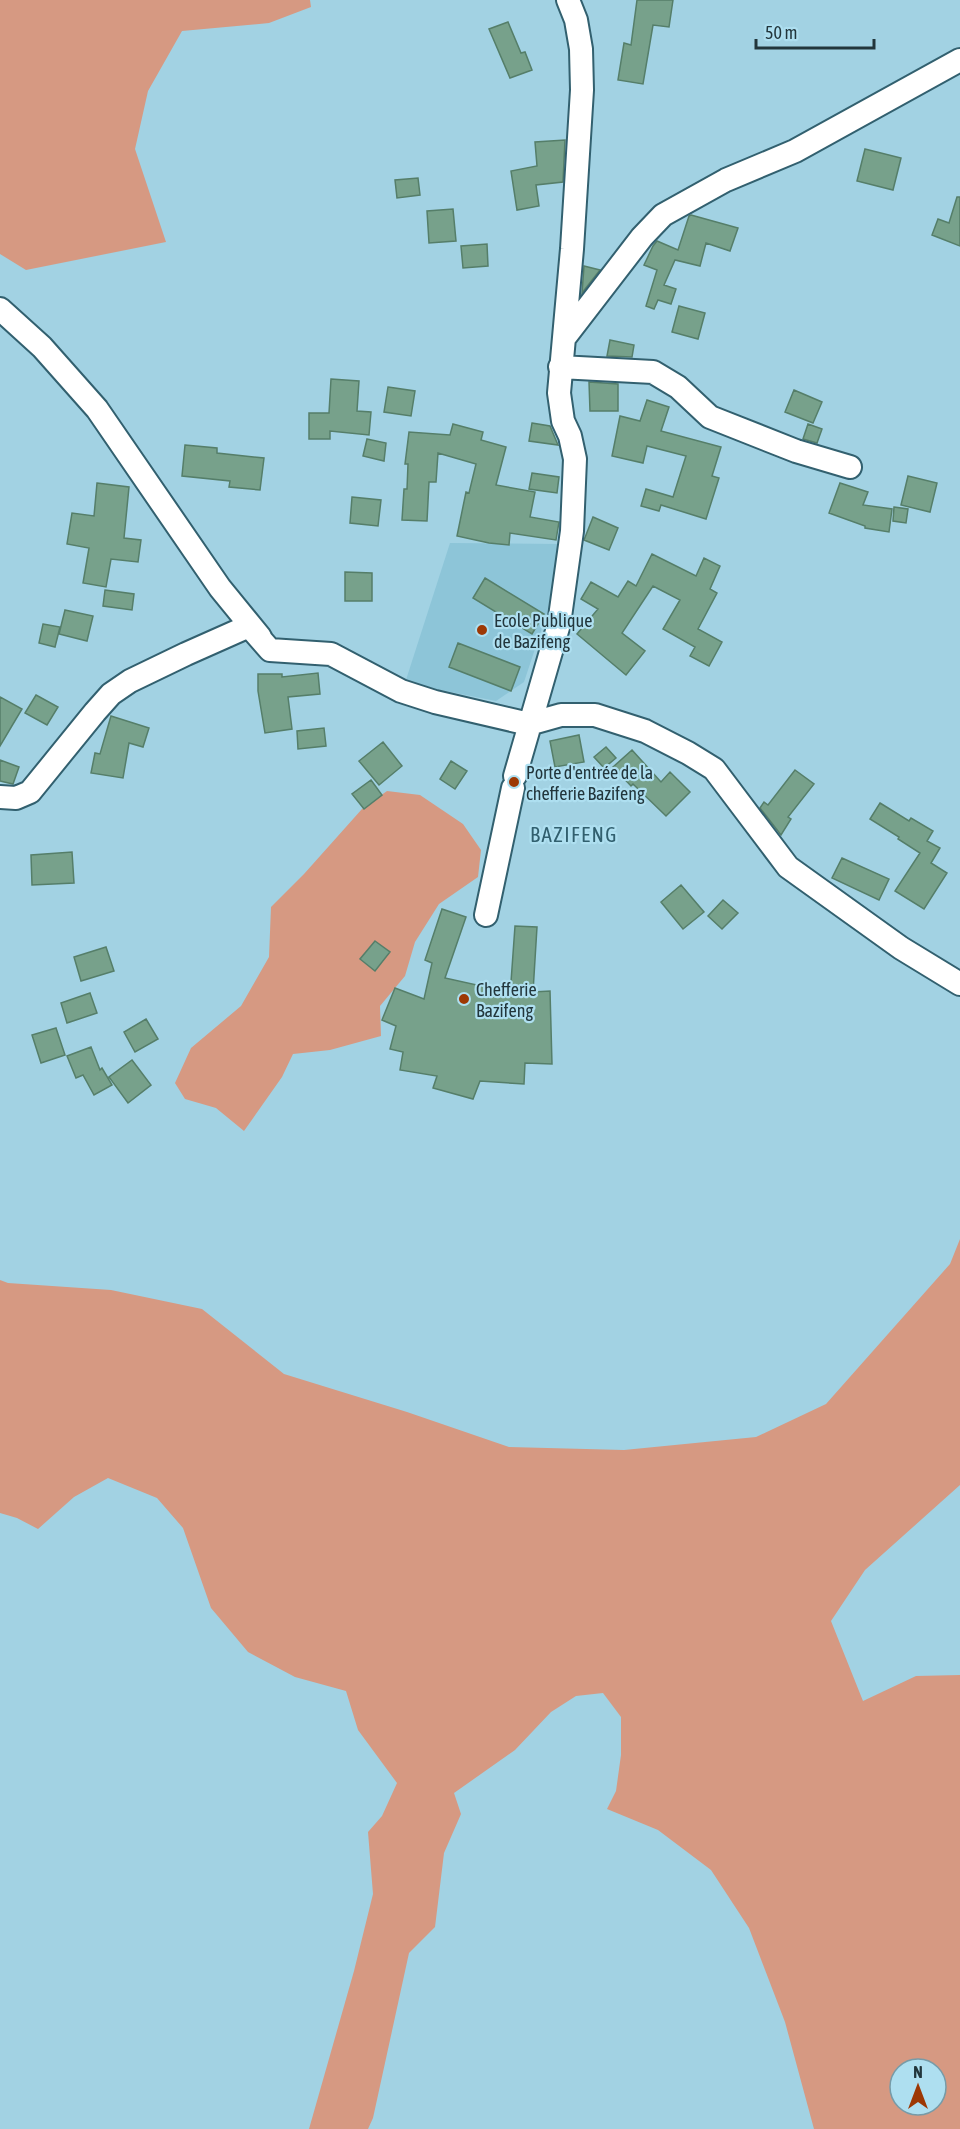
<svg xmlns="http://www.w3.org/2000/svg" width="960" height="2129" viewBox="0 0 960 2129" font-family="'Asap Condensed',sans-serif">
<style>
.built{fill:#8dc5d8}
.green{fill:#d69982;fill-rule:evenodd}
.building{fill:#77a18b;stroke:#557e69;stroke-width:1.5}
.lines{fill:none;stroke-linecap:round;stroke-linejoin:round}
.minor-casing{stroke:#32606f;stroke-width:26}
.minor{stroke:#fff;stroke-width:22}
.poi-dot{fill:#9d3804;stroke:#aedff0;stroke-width:2}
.labels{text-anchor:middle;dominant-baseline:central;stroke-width:4.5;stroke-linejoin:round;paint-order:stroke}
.poi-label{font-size:18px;fill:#22363c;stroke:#aedff0;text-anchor:start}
.quarter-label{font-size:21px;letter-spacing:1.5px;fill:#315f6e;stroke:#aedff0}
</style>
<rect width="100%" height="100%" fill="#a2d2e3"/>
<!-- built -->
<path class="built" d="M450,543L560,544L547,613L524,682L496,701L405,683Z"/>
<!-- green -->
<path class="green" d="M0,0H310L311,7L269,23L182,31L148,91L135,149L166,242L26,270L0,254Z
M387,791L420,795L463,824L481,850L478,877L439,904L415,942L405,976L380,1006L381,1036L330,1050L293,1054L282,1077L244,1131L216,1108L185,1099L175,1083L191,1048L241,1006L269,957L271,907L304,874L362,809Z
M960,1239V1485L865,1570L831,1621L863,1701L916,1676L960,1675V2129H814L785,2022L749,1928L711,1870L658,1830L607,1809L616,1791L621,1755V1717L603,1693L576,1696L551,1712L515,1750L454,1793L461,1814L444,1853L435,1927L409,1953L373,2118L368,2129H309L354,1971L373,1894L368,1832L382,1816L397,1783L358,1730L346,1691L295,1677L248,1652L211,1608L183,1528L157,1498L108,1478L74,1497L38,1529L17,1518L0,1513V1280L8,1283L111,1290L202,1309L284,1374L407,1412L509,1447L624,1450L756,1437L826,1404L950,1264ZM900,2069H936V2105H900Z"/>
<!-- building -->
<path class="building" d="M637,0H673L669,27L653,25L643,84L618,80L624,43L631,45Z
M508,22L521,53L525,52L532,70L510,78L489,29Z
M565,140L563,182L536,185L539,206L517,210L511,171L537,166L535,142Z
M865,149L901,158L893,190L857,181Z
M418,178L420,195L397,198L395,180Z
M957,197H960V246L932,235L938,219L949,223Z
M453,209L456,241L429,243L427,211Z
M691,215L738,228L730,251L706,243L700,266L675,260L664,285L676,289L671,304L658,300L654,309L646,306L657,270L644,265L653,246L657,241L678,250L689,216Z
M487,244L488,266L463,268L461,246Z
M584,266L600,270L582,293Z
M679,306L705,313L698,339L672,332Z
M610,340L634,345L632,357L607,356Z
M331,379L359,381L357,411L371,412L369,435L330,431V439H309V413H329Z
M589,382L618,384V411H590Z
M388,387L415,391L411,416L384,412Z
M794,390L822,402L813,423L785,412Z
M647,400L669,407L661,431L721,447L712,476L719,478L706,519L661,505L659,511L641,506L646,489L673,497L686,456L647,446L643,463L612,456L620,416L640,421Z
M532,423L550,426L558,445L529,441Z
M453,424L483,432L481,440L506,447L496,485L535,492L530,517L559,522L556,540L510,533L509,545L489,543L457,536L466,492L469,493L476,464L438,453L436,482H429L427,521L402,520L404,489H407L408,464H405L409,432L450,435Z
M808,424L822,429L817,443L803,439Z
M367,439L386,443L384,461L363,456Z
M185,445L217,448V453L264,458L260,490L229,487L230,481L182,476Z
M532,473L559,477L557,493L529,489Z
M908,476L937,483L930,512L901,505Z
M97,483L129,487L124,538L141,540L138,562L111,559L106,587L83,583L89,548L67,544L72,513L94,516Z
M840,483L868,492L863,505L892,509L889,532L865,528V526L829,513Z
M352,497L381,500L378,526L350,523Z
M894,507L908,509L906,523L893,521Z
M593,517L618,528L609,550L584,540Z
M652,554L696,576L704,558L720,566L710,589L717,593L698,629L722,642L709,666L690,656L695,647L663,629L680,600L653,586L622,633L645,651L626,675L577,634L598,609L581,599L591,582L618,597L628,581L636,586Z
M345,572L372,573V601H345Z
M485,578L544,614L532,634L473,598Z
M105,590L134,594L132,610L103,606Z
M65,610L93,616L87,641L59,634Z
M43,624L60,627L55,647L39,643Z
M458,643L520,667L511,691L449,667Z
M318,673L320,694L288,697L292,729L265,733L258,691V674H282V677Z
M36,695L58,707L47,725L25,713Z
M0,697L22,709L0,746Z
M111,716L149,728L143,747L129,743L123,778L91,773L95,753L100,754Z
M324,728L326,746L298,749L297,731Z
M579,735L584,762L555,767L550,741Z
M383,742L402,766L379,785L359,761Z
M606,747L616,758L604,768L594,757Z
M632,750L661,782L670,772L690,792L666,816L633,784L631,786L613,767Z
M0,760L19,767L13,784L0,781Z
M451,761L467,771L455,789L440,779Z
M795,770L814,784L788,817L791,819L781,835L760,808L764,802L768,805Z
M371,780L382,795L364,809L352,794Z
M880,803L909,821L911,818L933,831L927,841L940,848L931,863L947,873L924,909L895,891L920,853L898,839L899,837L870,819Z
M72,852L74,883L32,885L31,855Z
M842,858L889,879L879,900L832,878Z
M681,885L704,912L683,929L661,902Z
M723,900L738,913L722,929L708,916Z
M442,909L466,917L445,978L486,987L485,993L510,996L515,926L537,927L533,992L550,991L552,1064L525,1063L524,1084L480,1081L473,1099L433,1088L437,1076L400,1070L403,1052L390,1049L396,1026L382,1020L395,988L424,999L432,963L425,960Z
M375,941L390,952L375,971L360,959Z
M106,947L114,971L81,981L74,957Z
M90,993L97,1013L67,1023L61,1003Z
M146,1019L158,1039L135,1052L124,1032Z
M56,1028L65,1055L41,1063L32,1035Z
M91,1047L100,1070L102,1068L112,1085L94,1095L83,1075L76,1078L67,1056Z
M132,1060L151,1085L128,1103L109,1077Z"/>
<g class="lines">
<!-- minor casing -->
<g class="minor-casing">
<path id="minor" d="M0,309L42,347L97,409L220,588L260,637
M565,337L642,237L663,215L726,180L795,151L960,60
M560,367L653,372L678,387L710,417L796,451L850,467
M515,776L559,624L572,531L575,459L570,436L563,421L559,393L572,249L582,90L581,49L576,20L568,0
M0,797L16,798L30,792L95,712L111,694L130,681L186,654L249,626L270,650L331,654L401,691L435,702L529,724L561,715H595L645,731L688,753L714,769L788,867L901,948L960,984
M486,915L513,788"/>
</g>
<!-- minor -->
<use href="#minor" class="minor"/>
</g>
<!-- markers -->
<g class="poi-dot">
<circle cx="482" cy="630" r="6"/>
<circle cx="514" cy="782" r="6"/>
<circle cx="464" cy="999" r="6"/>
</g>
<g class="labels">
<!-- poi labels -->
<g class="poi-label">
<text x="494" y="620">Ecole Publique<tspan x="494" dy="21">de Bazifeng</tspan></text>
<text x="526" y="772">Porte d'entrée de la<tspan x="526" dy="21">chefferie Bazifeng</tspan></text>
<text x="476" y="989">Chefferie<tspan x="476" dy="21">Bazifeng</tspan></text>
</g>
<!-- quarter labels -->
<g class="quarter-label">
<text x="574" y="834">BAZIFENG</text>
</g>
</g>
<!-- north arrow -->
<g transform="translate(918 2087)"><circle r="28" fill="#aedff0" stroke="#769ba8" stroke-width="1.5"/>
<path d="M0-4.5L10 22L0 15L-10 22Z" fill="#9d3804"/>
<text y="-9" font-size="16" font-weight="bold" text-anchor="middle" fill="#22363c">N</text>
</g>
<!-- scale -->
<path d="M756 39v9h118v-9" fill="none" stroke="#22363c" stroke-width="3"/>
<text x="765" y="39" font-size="18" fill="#22363c" stroke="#aedff0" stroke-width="4.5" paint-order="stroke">50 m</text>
</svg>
